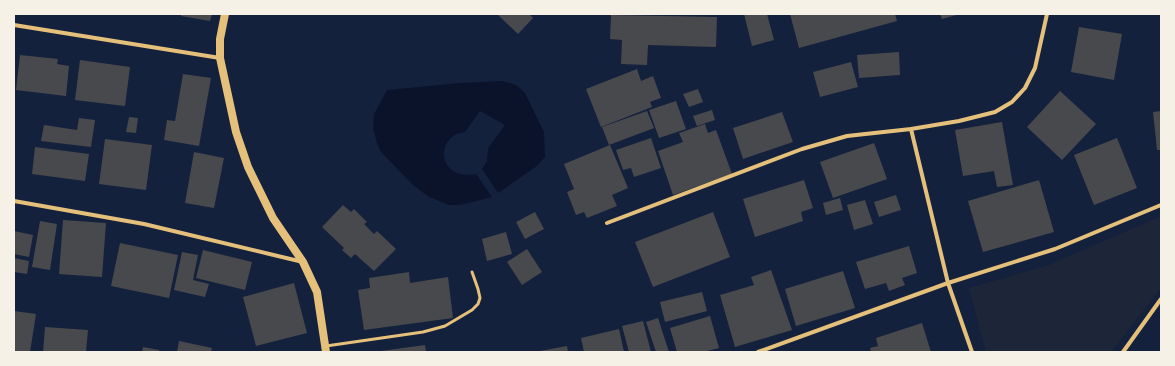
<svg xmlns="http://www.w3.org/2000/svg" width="1175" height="366" viewBox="0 0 1175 366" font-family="Karla,sans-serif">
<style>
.green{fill:#1d2539}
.water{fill:#0b132b}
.building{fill:#48494c}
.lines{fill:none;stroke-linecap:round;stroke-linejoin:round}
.service{stroke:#e5c07b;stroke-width:3}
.minor{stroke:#e5c07b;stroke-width:4}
.secondary{stroke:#e5c07b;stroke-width:8}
</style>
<rect width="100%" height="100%" fill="#14213d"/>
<!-- green -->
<path class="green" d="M1161,216V288L1111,352H986L969,288L1049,265Z"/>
<!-- water -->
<path class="water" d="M503,81L516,85L525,93L544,132L545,157L537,166L498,193L482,169L487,161L488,148L505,125L480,111L465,132C435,135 436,181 476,174L492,197L460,205H449L429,197L413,185L381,152L377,143L373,128L374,114L387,90L459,83Z"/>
<!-- building -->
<path class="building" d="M181,14H212L210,21L181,16Z
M497,14H529L533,18L518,34Z
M744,14H767L774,40L752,46Z
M790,14H895L897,21L799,48Z
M940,14H960L942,19Z
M611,15L717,17L716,47L648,45L647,65L621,64L622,40L610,39Z
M1079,27L1122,34L1114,80L1071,72Z
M899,52L900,75L859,78L857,55Z
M20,55L58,59L57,64L69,66L66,96L16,90Z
M80,60L130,67L125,106L75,100Z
M851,62L858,87L820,97L813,72Z
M637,69L641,81L653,76L661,98L650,102L652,107L601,127L586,89Z
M183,74L211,78L199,146L164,140L167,120L175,121Z
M698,89L703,102L689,107L683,94Z
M1060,91L1096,124L1062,160L1027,127Z
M676,101L686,129L659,138L649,110Z
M712,110L715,120L697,126L693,116Z
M647,111L654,128L609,145L602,127Z
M1161,111V150H1157L1153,112Z
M782,112L793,142L743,159L733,128Z
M129,117L138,118L136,133L126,132Z
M79,118L95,120L91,147L41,141L44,125L77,130Z
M1002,122L1013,185L997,187L994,171L963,176L955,130Z
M705,124L708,133L716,130L732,174L673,195L658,151L683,142L679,133Z
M651,138L661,168L634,177L631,168L623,170L616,150Z
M1117,138L1137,188L1094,205L1074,155Z
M105,139L152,145L146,190L99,184Z
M874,143L887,179L833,198L820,162Z
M610,145L628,188L612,195L617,206L587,218L584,212L576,215L567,192L574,189L564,164Z
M35,147L89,154L85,181L32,174Z
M194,152L224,158L214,208L185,203Z
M804,180L813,208L801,212L803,221L755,237L743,199Z
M1039,180L1054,232L983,252L968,201Z
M896,195L901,210L879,217L874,202Z
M840,198L843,210L826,215L823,203Z
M865,200L873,224L854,230L847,205Z
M343,205L351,212L354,209L367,222L364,224L374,234L377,231L396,249L374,271L355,254L351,258L342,250L344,248L322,227Z
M535,212L544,229L525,239L516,222Z
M713,212L730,257L653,287L635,242Z
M63,220L106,223L102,277L59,274Z
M40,221L57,224L50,270L32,267Z
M14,231L33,235L29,257L14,254Z
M506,232L512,254L487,261L482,239Z
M120,243L178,255L169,298L111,286Z
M909,246L917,273L902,278L905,285L889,291L886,283L865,289L856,262Z
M527,249L542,272L522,285L507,262Z
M203,250L252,262L245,290L196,278Z
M182,252L198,255L193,280L209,284L205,297L174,290Z
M14,258L29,261L27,274L14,272Z
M771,270L792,330L735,347L720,295L754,285L751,277Z
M843,271L855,308L796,326L785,289Z
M409,272L410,283L448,277L453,318L364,330L358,290L370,288L369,278Z
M294,283L307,333L256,346L243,297Z
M702,292L707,311L665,322L660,302Z
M14,311L36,314L30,352H14Z
M710,316L719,348L703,352H677L670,328Z
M658,318L669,352H656L646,322Z
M643,321L651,352H629L622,326Z
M922,323L931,352H871L870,348L878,346L876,338Z
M45,327L88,330L86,352H43Z
M619,329L624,352H584L581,338Z
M179,341L212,348L211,352H177Z
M425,345L426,352H381V351Z
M567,346L568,352H540V351Z
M143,347L159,350V352H142Z"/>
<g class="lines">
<!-- service -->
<path class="service" d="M326,346L423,332L445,326L472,310L478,304L480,298L478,289L472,272"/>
<!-- minor -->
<path class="minor" d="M14,25L220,58
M911,129L948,283L972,352
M14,201L144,224L303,262
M607,223L802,149L847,136L911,129L959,121L995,112L1012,102L1025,88L1035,68L1047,14
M758,352L948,283L1055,249L1161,205
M1123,352L1161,299"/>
<!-- secondary -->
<path class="secondary" d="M225,14L220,39V58L236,132L248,167L273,218L303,262L317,292L326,352"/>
</g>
<!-- border -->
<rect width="1175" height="366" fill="none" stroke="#f6f1e7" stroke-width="30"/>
</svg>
